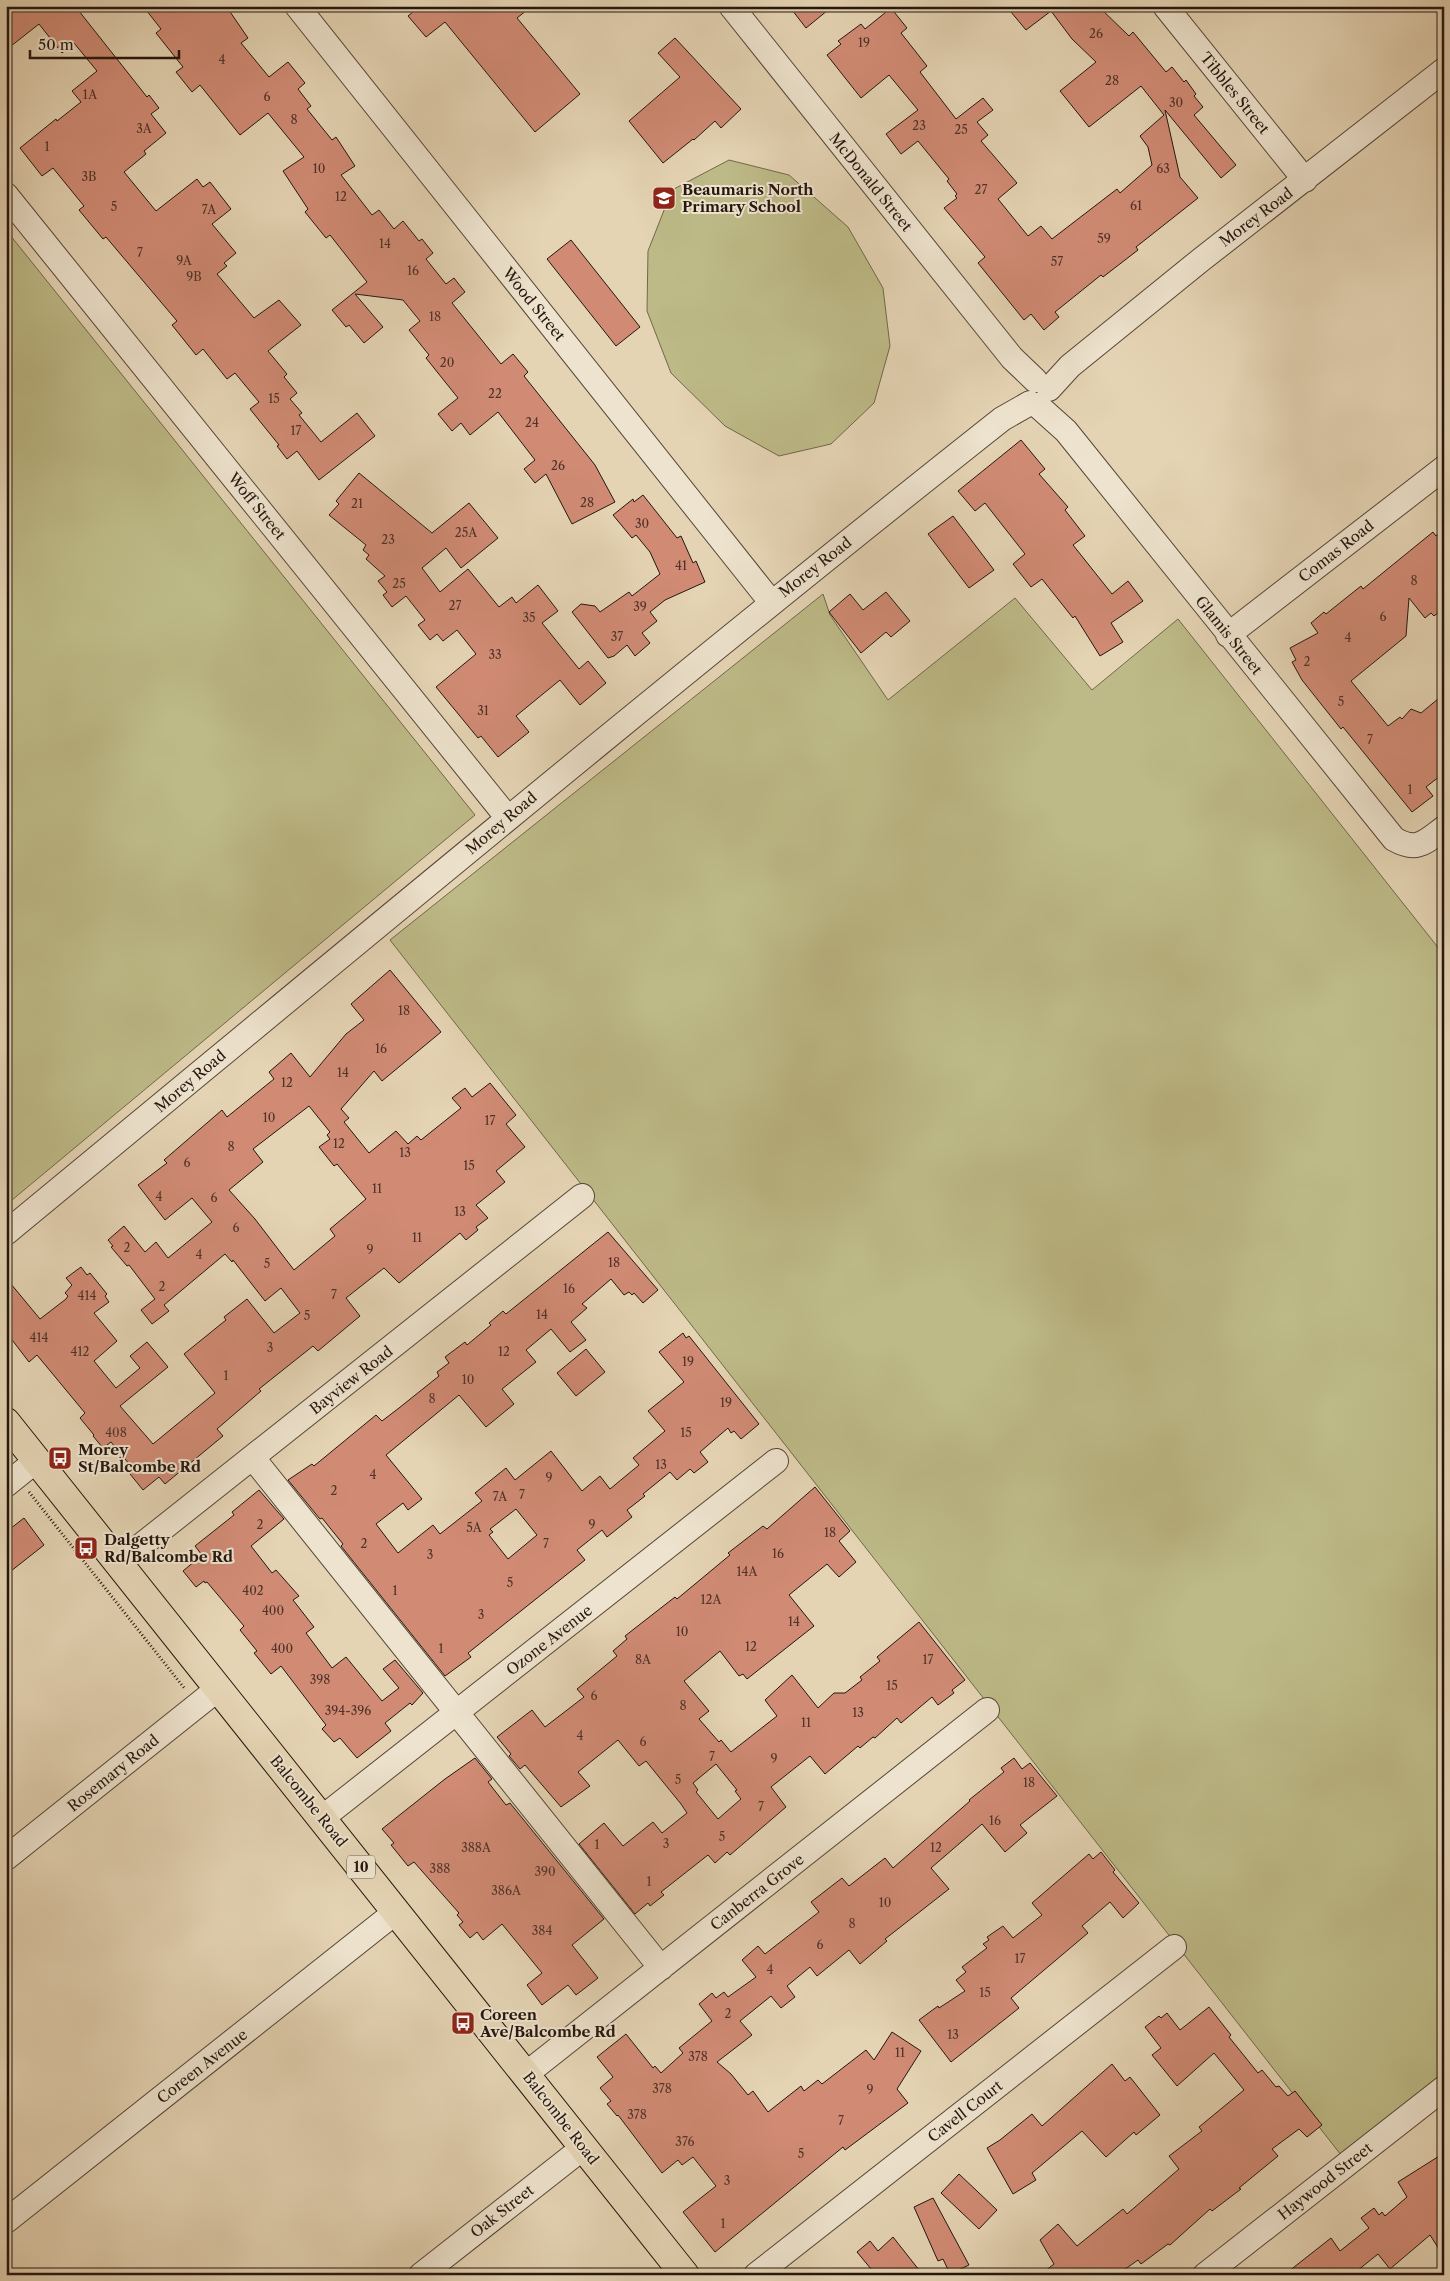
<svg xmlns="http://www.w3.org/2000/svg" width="1450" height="2281" viewBox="0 0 1450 2281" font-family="'Libre Caslon Text',serif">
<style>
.green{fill:#bdba87;stroke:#70684a}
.building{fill:#d18b75;stroke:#24160e;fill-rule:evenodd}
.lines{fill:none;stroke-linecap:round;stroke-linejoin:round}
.street-casing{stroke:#544638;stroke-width:26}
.primary-casing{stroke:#24160e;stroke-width:30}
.path{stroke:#24160e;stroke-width:3;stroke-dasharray:1 2.5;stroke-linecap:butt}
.street{stroke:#eee3ce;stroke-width:24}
.primary{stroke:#e5d4b4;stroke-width:28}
.labels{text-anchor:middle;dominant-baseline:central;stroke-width:4;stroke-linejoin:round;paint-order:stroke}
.number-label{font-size:12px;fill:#4f3328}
.shield{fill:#eee3ce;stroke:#615448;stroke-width:1}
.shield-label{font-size:14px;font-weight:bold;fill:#24160e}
.street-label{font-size:15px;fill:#24160e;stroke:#eee3ce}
.poi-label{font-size:15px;font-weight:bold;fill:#24160e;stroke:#eee3ce;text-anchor:start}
</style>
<rect width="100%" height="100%" fill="#e5d4b4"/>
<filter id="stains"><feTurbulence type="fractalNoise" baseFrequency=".004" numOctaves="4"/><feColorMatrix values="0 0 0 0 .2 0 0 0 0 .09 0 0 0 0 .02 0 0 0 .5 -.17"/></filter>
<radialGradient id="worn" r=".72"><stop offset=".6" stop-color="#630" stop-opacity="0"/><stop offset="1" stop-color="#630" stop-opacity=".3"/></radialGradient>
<!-- green -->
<path class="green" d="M729,160L789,175L848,227L883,288L890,346L874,403L831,444L779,456L725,426L671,373L647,311L648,251L672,190Z
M6,230L475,815L6,1205Z
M823,594L830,615L888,700L1015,598L1092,690L1178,619L1444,955V2073L1341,2155L390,940Z"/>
<!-- building -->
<path class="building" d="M6,6H75L147,97L149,95L159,108L151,114L166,133L144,151L146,154L124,172L156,211L197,179L203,187L210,182L231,209L212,224L236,253L224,263L227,266L217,274L254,318L279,300L301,325L268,351L287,374L284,377L297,393L290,399L302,413L299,415L321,442L357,413L375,436L319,480L297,451L287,459L277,446L279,445L250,409L259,402L235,373L227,379L203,349L196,355L172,325L177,321L106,237L103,239L79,210L84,206L53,168L42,176L20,148L56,119L57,121L81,102L72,91L97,71L74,43L62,53L39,24L6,50Z
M143,6H226L248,38L241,43L269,77L288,62L305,83L298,89L311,106L307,109L332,140L336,137L355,166L341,175L372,215L379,210L394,229L403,221L419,241L422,239L433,253L426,259L446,284L454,278L465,292L452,303L501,364L513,354L528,372L524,376L595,465L615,502L572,524L546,474L535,483L524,469L535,460L498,412L470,435L461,423L452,431L438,414L458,398L426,358L429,355L409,330L420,321L403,300L355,294L383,327L364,343L349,325L346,327L332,310L367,282L330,235L326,238L305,212L308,209L283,171L304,157L268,113L240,135L200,85L192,92L176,72L183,67L156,33L161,29Z
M420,6H532L517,18L580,94L535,132L445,22L426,37L408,16Z
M789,6H833L806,28Z
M1006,6H1098L1129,36L1133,32L1166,72L1172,67L1184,82L1186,80L1196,94L1194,96L1203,107L1194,115L1236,165L1221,178L1165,110L1180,177L1198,198L1136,247L1138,250L1103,277L1101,275L1055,312L1059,317L1044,330L1031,314L1024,320L978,263L985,257L944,208L957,198L955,196L957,194L947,181L949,179L918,141L901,154L886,134L918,110L889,75L861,98L827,55L841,44L838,41L861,24L865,29L891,8L907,28L901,33L927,66L920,72L956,119L983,98L993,110L977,122L988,135L981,141L1017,183L998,199L1028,236L1041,226L1052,239L1117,189L1120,193L1152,165L1148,147L1140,136L1164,115L1141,86L1089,127L1060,91L1096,62L1072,39L1051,11L1026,30Z
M675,38L741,109L721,128L715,121L694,140L693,139L663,163L629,121L680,77L658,53Z
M571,240L640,327L616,346L547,259Z
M1021,440L1045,469L1039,474L1068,507L1065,510L1085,536L1073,545L1112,594L1128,581L1143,601L1111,623L1123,642L1100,656L1075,616L1073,618L1042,579L1031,587L1013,564L1025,554L985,503L975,511L958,491Z
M359,473L432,533L469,503L498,538L461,568L446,548L422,568L440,592L468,569L499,607L512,597L516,603L538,585L558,611L542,623L579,669L588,661L606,683L580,705L560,680L516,716L529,732L498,757L481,736L478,738L436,687L476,654L457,630L443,641L437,634L430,640L418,625L425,620L406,596L392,607L383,595L387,592L378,581L385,576L366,559L369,555L363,550L366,545L329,515L339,504L336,501Z
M643,495L677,538L681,536L693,563L696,561L705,582L665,600L650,612L657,621L642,633L650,643L635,656L627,645L614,656L608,658L572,612L581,604L595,606L600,612L629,592L632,596L660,574L650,552L636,535L632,538L613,515L633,499L634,502Z
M953,516L994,570L969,588L928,534Z
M1444,531V608L1434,616L1431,613L1425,618L1409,598L1406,636L1351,681L1388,726L1400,717L1402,719L1411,709L1421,713L1444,694V773L1426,787L1433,796L1412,812L1343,727L1341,729L1302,680L1292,662L1296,660L1290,648L1318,633L1311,623L1324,612L1326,614L1361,586L1363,589L1433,532L1436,536Z
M886,592L910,621L891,637L886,632L861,653L829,612L850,594L863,610Z
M390,970L441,1032L382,1081L374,1071L341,1109L349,1118L344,1122L369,1153L396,1131L408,1144L417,1136L421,1140L461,1108L452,1098L465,1088L472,1097L490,1083L516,1115L506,1124L525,1147L496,1171L505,1182L476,1205L488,1218L476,1227L478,1230L466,1240L460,1233L399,1283L384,1268L346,1298L360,1316L318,1351L313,1346L259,1389L261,1391L217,1429L223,1436L165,1484L159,1477L143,1490L126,1469L130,1465L111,1442L103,1448L93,1436L94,1435L80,1418L85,1413L37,1355L29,1362L6,1332V1278L40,1319L66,1299L68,1296L65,1293L72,1285L66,1278L81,1267L87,1275L90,1273L107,1294L105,1296L109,1302L94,1313L117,1341L94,1361L116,1388L140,1368L130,1356L147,1342L168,1367L120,1406L153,1444L215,1393L184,1354L226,1320L224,1317L247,1299L274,1333L300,1313L281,1288L265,1301L233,1260L232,1262L225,1254L164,1305L169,1311L152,1324L141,1310L155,1299L129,1265L127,1266L111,1247L113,1246L108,1240L124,1226L145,1252L156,1242L168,1258L212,1222L192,1198L165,1220L138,1185L167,1163L164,1160L222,1110L227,1117L274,1079L269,1072L291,1053L310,1077L346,1034L364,1020L351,1004ZM309,1106L330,1132L327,1135L330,1139L319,1147L334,1166L337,1164L366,1199L330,1229L335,1236L294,1270L255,1219L229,1190L263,1162L253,1149Z
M608,1232L658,1290L643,1303L634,1293L632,1295L629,1292L624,1295L611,1279L582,1304L587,1308L571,1322L586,1340L570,1352L551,1329L526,1350L536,1362L502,1389L514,1404L486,1427L459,1395L386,1455L422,1499L408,1510L403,1503L376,1524L398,1553L433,1525L440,1534L482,1501L475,1493L506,1468L515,1480L551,1451L582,1491L600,1476L610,1489L639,1465L633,1458L665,1431L648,1411L684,1382L659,1352L683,1333L686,1338L689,1336L759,1424L741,1439L734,1431L731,1433L728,1428L700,1452L708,1462L694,1473L690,1469L677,1480L670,1472L643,1494L645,1496L627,1510L632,1517L607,1537L602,1530L577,1550L585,1560L468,1653L471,1657L445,1676L341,1546L343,1544L322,1518L320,1519L288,1480L312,1464L314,1466L376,1415L382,1421L399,1408L439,1376L437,1372L449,1363L445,1357L465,1342L467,1345L491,1325L489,1323L503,1311L506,1314ZM516,1509L537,1535L508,1559L489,1535L493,1532L490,1529Z
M586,1349L605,1372L576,1396L557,1373Z
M815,1487L850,1531L839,1541L856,1562L839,1577L827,1564L789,1595L814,1626L747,1679L743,1674L739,1676L720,1651L684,1681L709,1711L699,1719L719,1742L721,1740L731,1752L777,1716L765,1700L792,1675L818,1708L834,1693H845L862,1680L860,1677L880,1661L877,1657L919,1622L965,1680L952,1690L954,1693L938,1705L932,1697L901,1723L897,1718L875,1738L873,1737L860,1748L858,1746L825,1774L810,1756L771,1787L786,1807L730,1855L727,1852L715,1863L708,1855L661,1892L664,1895L650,1906L648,1903L635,1914L579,1844L604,1823L623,1846L653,1822L662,1833L687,1813L681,1804L646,1761L639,1766L618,1740L578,1772L590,1786L561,1807L525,1765L520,1769L509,1756L511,1754L497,1737L532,1710L545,1727L584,1697L577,1689L617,1656L613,1651L627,1639L625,1636L675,1597L677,1599L730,1555L728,1553L763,1526L767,1529ZM716,1764L737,1790L735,1791L741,1799L718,1819L696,1792L698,1790L693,1783Z
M259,1490L284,1519L251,1546L272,1573L276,1570L299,1596L293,1600L314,1627L306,1633L332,1668L346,1657L382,1701L399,1688L383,1669L395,1660L423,1693L412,1705L410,1703L385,1723L391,1731L357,1758L340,1738L334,1742L322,1729L326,1725L281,1666L271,1674L254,1653L257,1651L240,1630L244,1626L207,1582L205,1583L204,1581L196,1587L183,1571L202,1555L195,1546L234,1515L232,1512Z
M24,1518L44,1545L6,1575V1532Z
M475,1758L492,1779L488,1782L506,1805L510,1803L604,1919L572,1945L598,1978L576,1995L568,1985L542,2005L527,1985L542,1973L502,1924L483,1940L477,1932L470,1938L459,1925L463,1922L457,1915L459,1913L414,1862L408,1866L391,1845L394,1843L382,1829L445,1779Z
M1014,1758L1022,1769L1030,1763L1057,1796L1020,1825L1027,1833L1005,1852L982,1824L931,1868L949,1889L885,1939L887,1941L860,1964L849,1950L817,1976L810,1967L787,1986L795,1997L781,2008L771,1996L740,2021L752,2035L717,2062L731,2074L748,2095L753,2091L768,2112L801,2086L804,2091L818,2080L822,2084L866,2050L874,2060L892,2032L921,2051L897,2089L908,2103L845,2150L843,2147L715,2252L683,2212L716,2186L693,2157L682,2165L678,2160L662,2173L618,2115L617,2116L607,2104L611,2101L600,2088L613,2077L597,2057L626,2034L653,2068L655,2066L661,2073L683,2053L679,2048L712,2021L699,2004L712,1993L716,1998L724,1992L728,1997L756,1977L742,1960L758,1946L765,1954L819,1912L811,1902L842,1878L849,1886L885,1858L893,1868L970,1801L969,1800L1004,1772L1001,1768Z
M1101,1852L1115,1870L1113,1872L1139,1903L1123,1918L1110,1902L1082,1926L1088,1933L1011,1998L1019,2008L951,2062L919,2020L938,2006L939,2008L965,1991L956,1980L966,1972L962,1967L987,1948L983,1944L989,1940L987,1937L1003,1926L1013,1938L1042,1915L1032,1903L1089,1854L1093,1859Z
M1209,2007L1231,2035L1229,2037L1258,2073L1262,2070L1276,2087L1279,2086L1288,2096L1295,2091L1322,2125L1307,2137L1299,2129L1272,2149L1278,2156L1239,2188L1241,2189L1212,2211L1210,2209L1170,2245L1168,2244L1141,2264L1138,2260L1117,2275H1040L1054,2264L1040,2240L1058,2224L1077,2246L1123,2209L1127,2214L1179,2169L1169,2156L1202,2131L1199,2127L1244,2090L1214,2053L1177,2086L1152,2055L1161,2048L1145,2027L1159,2016L1161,2018L1167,2013L1180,2030Z
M1112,2064L1125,2081L1130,2077L1160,2115L1136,2135L1134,2132L1106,2157L1082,2131L1032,2173L1036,2180L1013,2194L987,2148L1000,2140L1032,2114L1042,2126Z
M1444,2153V2257L1430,2235L1390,2269L1378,2254L1352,2275H1284L1331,2238L1340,2251L1369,2228L1361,2218L1374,2208L1379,2215L1382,2212L1385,2216L1407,2197L1398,2182Z
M959,2174L997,2210L979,2229L941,2193Z
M933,2198L969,2265L950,2274L943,2259L938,2261L914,2207Z
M893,2237L923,2275H876L857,2252L870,2241L878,2251Z"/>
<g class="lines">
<!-- street casing -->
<g class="street-casing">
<path id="street" d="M297,6L771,602
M731,6L1012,358L1035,380
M1165,6L1305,180
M6,195L507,817
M1049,389L1070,366L1202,259L1444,70
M1037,405L1066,431L1394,839C1417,852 1424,843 1444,828
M1228,635L1444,468
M6,1233C337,960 666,685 1002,419L1030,403
M253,1458L661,1968
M6,1485L37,1460
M119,1563L582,1196
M322,1818L776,1461
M6,1858L219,1688
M526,2074L987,1710
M6,2221L397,1911
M421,2275L584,2147
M756,2275L1174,1947
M1205,2275L1444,2088"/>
</g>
<!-- primary casing -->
<g class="primary-casing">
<path id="primary" d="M6,1422L685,2275"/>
</g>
<!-- path -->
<path class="path" d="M29,1492L185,1689"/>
<!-- street -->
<use href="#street" class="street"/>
<!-- primary -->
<use href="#primary" class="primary"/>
</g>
<!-- icons -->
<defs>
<g id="school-square" transform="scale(1.25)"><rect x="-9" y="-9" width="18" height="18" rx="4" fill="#8f2418" stroke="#eee3ce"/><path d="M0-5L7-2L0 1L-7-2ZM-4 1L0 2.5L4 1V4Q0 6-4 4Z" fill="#fff"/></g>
<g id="bus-square" transform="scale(1.25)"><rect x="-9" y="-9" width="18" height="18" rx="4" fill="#8f2418" stroke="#eee3ce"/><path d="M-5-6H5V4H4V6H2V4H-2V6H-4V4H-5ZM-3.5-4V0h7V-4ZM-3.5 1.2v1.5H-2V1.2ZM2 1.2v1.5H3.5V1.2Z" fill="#fff"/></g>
</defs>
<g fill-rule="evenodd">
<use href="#school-square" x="664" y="198"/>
<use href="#bus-square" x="60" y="1458"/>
<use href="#bus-square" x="86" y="1548"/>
<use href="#bus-square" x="463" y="2023"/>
</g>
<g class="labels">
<!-- number labels -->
<g class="number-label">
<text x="1096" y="33">26</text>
<text x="864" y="42">19</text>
<text x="222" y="59">4</text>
<text x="1112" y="80">28</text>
<text x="90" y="94">1A</text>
<text x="267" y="96">6</text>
<text x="1176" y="102">30</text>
<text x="294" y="119">8</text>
<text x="919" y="125">23</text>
<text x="144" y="128">3A</text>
<text x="961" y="129">25</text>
<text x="47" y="146">1</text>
<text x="319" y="168">10</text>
<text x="1163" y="168">63</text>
<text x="89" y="176">3B</text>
<text x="981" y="189">27</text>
<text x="341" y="196">12</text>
<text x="1136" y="205">61</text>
<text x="114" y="206">5</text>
<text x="209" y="209">7A</text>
<text x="1104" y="238">59</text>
<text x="385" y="243">14</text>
<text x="140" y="252">7</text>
<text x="184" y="260">9A</text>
<text x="1057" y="261">57</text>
<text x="413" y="270">16</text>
<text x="194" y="276">9B</text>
<text x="435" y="316">18</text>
<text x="447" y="362">20</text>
<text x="495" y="393">22</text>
<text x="274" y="398">15</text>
<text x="532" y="422">24</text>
<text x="296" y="430">17</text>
<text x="558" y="465">26</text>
<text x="587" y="502">28</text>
<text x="357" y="503">21</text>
<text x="642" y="523">30</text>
<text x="466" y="532">25A</text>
<text x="388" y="539">23</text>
<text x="681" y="565">41</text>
<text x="1414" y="580">8</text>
<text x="399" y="583">25</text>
<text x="455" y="605">27</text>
<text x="640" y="606">39</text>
<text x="1383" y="616">6</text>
<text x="529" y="617">35</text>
<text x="617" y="636">37</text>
<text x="1348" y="637">4</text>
<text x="495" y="654">33</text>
<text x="1307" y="661">2</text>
<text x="1341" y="701">5</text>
<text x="483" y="710">31</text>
<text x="1370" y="739">7</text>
<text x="1410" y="789">1</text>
<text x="404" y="1010">18</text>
<text x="381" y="1048">16</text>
<text x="343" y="1072">14</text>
<text x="287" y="1082">12</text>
<text x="269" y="1117">10</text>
<text x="490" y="1120">17</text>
<text x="339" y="1143">12</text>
<text x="231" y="1146">8</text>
<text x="405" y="1152">13</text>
<text x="187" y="1162">6</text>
<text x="469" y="1165">15</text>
<text x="377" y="1188">11</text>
<text x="159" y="1196">4</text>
<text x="214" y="1197">6</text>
<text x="460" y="1211">13</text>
<text x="236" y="1227">6</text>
<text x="417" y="1237">11</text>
<text x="127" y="1247">2</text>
<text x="370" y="1249">9</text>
<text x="199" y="1254">4</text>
<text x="614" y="1262">18</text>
<text x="267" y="1263">5</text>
<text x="162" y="1286">2</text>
<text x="569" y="1288">16</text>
<text x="334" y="1294">7</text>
<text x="87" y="1295">414</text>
<text x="542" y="1314">14</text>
<text x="307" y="1315">5</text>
<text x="39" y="1337">414</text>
<text x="270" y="1347">3</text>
<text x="80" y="1351">412</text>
<text x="504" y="1351">12</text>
<text x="688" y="1361">19</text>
<text x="226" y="1375">1</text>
<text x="468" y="1379">10</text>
<text x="432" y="1398">8</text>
<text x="726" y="1402">19</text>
<text x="116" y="1432">408</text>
<text x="686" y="1432">15</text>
<text x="661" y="1464">13</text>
<text x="373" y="1474">4</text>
<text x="549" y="1477">9</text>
<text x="334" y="1490">2</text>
<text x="522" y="1494">7</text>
<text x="500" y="1496">7A</text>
<text x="260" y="1524">2</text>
<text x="592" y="1524">9</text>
<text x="474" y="1527">5A</text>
<text x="830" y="1532">18</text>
<text x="364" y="1543">2</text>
<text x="546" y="1543">7</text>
<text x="778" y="1553">16</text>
<text x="430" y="1554">3</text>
<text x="747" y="1571">14A</text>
<text x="510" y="1582">5</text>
<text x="253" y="1590">402</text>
<text x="395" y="1590">1</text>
<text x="711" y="1599">12A</text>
<text x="273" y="1610">400</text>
<text x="481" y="1614">3</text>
<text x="794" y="1621">14</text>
<text x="682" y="1631">10</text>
<text x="751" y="1646">12</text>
<text x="282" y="1648">400</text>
<text x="441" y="1648">1</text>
<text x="643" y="1659">8A</text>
<text x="928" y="1659">17</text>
<text x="320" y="1679">398</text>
<text x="892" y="1685">15</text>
<text x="594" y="1695">6</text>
<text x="683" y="1705">8</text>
<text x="348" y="1710">394-396</text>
<text x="858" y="1712">13</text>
<text x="806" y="1722">11</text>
<text x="580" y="1735">4</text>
<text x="643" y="1741">6</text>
<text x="712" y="1756">7</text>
<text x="774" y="1758">9</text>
<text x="678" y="1779">5</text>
<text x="1029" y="1782">18</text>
<text x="761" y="1806">7</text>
<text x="995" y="1820">16</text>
<text x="722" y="1836">5</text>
<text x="666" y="1843">3</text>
<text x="597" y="1844">1</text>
<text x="476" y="1847">388A</text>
<text x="936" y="1847">12</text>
<text x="440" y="1868">388</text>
<text x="545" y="1871">390</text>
<text x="649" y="1881">1</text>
<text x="506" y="1890">386A</text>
<text x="885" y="1902">10</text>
<text x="852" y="1923">8</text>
<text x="542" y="1930">384</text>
<text x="820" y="1944">6</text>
<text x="1020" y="1958">17</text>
<text x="770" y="1969">4</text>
<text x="985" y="1992">15</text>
<text x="728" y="2013">2</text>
<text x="953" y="2034">13</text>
<text x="900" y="2052">11</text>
<text x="698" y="2056">378</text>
<text x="662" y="2088">378</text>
<text x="870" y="2089">9</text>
<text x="637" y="2114">378</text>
<text x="841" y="2120">7</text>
<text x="685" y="2141">376</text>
<text x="801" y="2153">5</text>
<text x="727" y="2180">3</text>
<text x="723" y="2223">1</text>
</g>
<!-- shield labels -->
<rect class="shield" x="347" y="1855.5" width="28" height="23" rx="4"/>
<g class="shield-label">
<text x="361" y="1867">10</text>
</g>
<!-- street labels -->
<g class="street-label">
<text transform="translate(1235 93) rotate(51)">Tibbles Street</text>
<text transform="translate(871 182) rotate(51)">McDonald Street</text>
<text transform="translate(1256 217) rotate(-37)">Morey Road</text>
<text transform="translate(534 304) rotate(51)">Wood Street</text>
<text transform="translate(257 506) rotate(51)">Woff Street</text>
<text transform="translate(1336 551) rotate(-38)">Comas Road</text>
<text transform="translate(815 567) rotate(-38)">Morey Road</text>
<text transform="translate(1229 635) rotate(51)">Glamis Street</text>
<text transform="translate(501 823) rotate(-40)">Morey Road</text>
<text transform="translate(190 1081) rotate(-40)">Morey Road</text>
<text transform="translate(351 1380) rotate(-38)">Bayview Road</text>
<text transform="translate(549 1640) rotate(-38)">Ozone Avenue</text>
<text transform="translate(113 1773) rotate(-39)">Rosemary Road</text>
<text transform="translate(309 1801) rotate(51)">Balcombe Road</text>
<text transform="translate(757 1892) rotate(-38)">Canberra Grove</text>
<text transform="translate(202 2066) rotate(-38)">Coreen Avenue</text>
<text transform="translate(965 2111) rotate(-38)">Cavell Court</text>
<text transform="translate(561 2118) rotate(52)">Balcombe Road</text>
<text transform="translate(1325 2181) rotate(-38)">Haywood Street</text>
<text transform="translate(502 2211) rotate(-38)">Oak Street</text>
</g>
<!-- poi labels -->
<g class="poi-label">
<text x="682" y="189">Beaumaris North<tspan x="682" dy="17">Primary School</tspan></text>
<text x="78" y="1449">Morey<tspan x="78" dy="17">St/Balcombe Rd</tspan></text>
<text x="104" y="1539">Dalgetty<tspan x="104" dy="17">Rd/Balcombe Rd</tspan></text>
<text x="480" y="2014">Coreen<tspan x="480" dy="17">Ave/Balcombe Rd</tspan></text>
</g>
</g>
<!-- margin -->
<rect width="1450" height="2281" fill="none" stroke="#e5d4b4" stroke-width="25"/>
<rect x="8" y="8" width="1435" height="2266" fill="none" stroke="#24160e" stroke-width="2.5"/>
<rect x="12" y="12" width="1425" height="2256" fill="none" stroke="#24160e"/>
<!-- scale -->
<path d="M30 50v8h149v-8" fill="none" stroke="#24160e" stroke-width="2.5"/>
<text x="38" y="50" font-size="15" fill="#24160e" stroke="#eee3ce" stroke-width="4" paint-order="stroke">50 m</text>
<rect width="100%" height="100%" filter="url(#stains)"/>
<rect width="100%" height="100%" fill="url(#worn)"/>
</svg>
